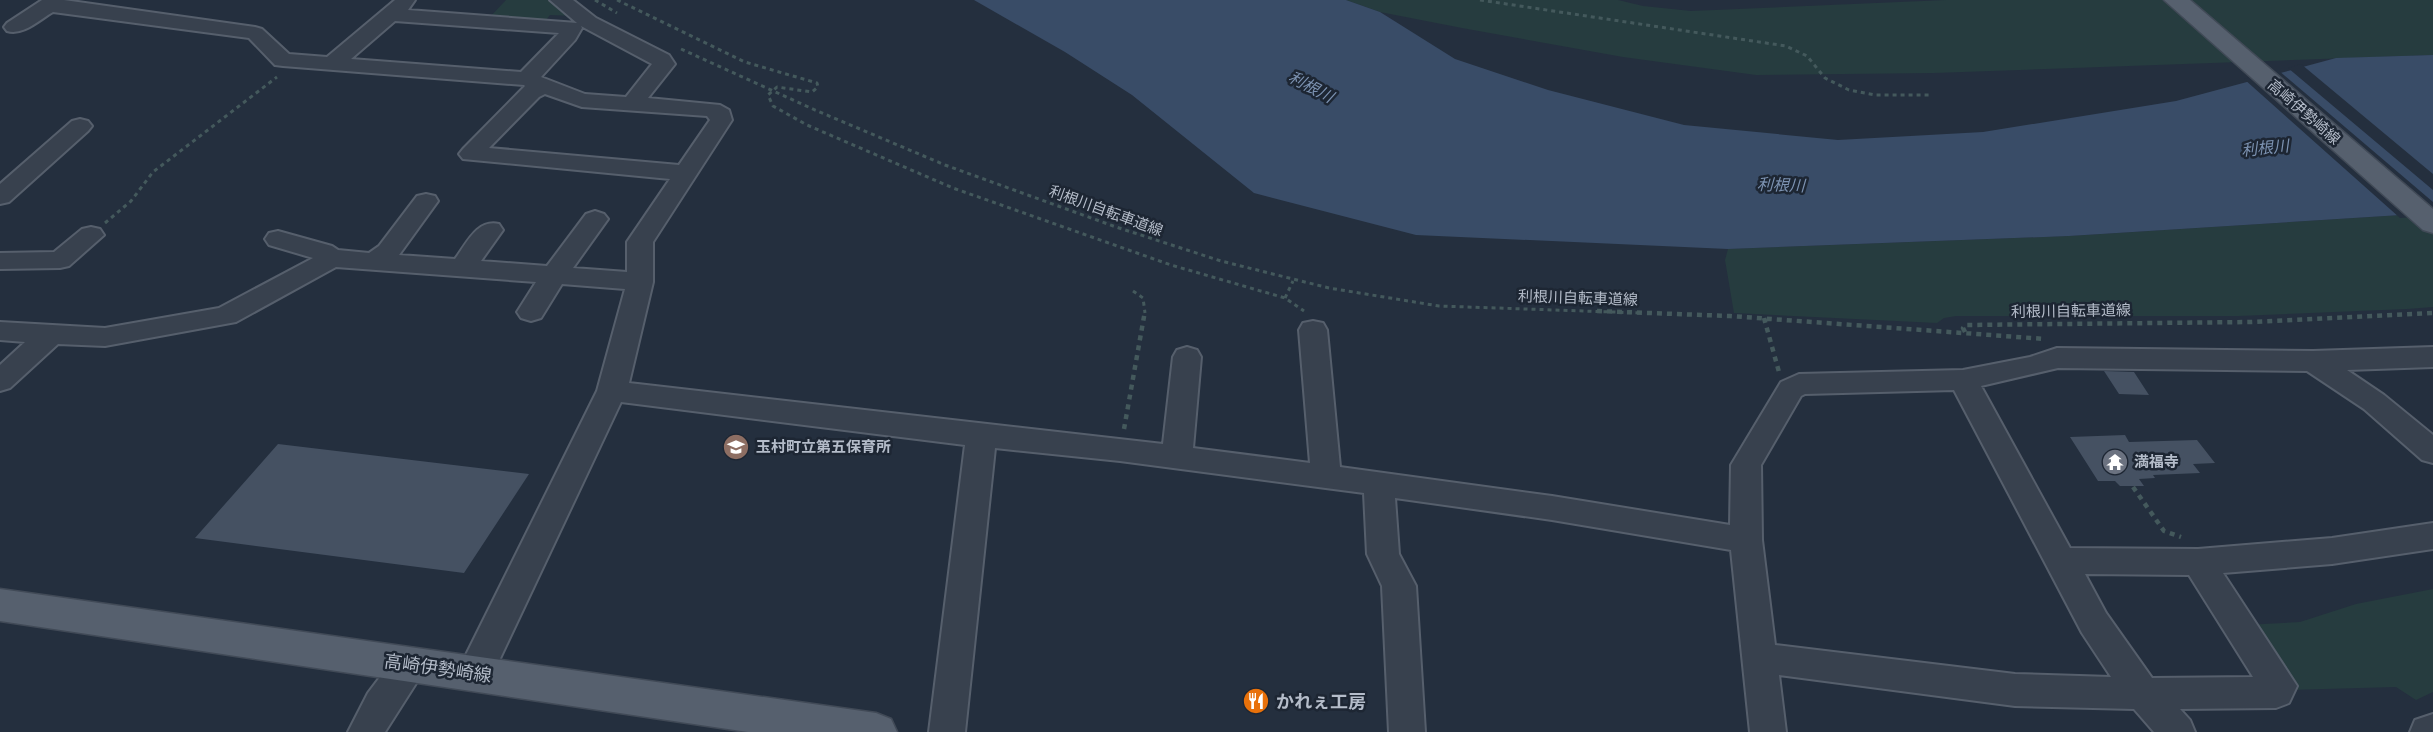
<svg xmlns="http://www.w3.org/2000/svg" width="2433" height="732" viewBox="0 0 2433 732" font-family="'DejaVu Sans','Noto Sans JP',sans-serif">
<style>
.green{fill:#263c3f}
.water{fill:#394c67}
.pier{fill:#242f3e}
.building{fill:#455162}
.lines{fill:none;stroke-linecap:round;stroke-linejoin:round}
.minor-casing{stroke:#565f6c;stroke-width:4}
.major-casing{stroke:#414a57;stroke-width:3}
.path-far1{stroke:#44595c;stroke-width:3;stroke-dasharray:4 4;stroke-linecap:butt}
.path{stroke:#44595c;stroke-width:4.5;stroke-dasharray:5 5;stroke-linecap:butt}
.minor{fill:#38414e;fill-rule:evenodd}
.major{fill:#56606e;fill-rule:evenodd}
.labels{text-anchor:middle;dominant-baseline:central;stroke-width:5;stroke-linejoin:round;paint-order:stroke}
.street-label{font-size:15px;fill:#b4bcc9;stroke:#1d2633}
.poi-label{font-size:15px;font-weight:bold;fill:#b4bcc9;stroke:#1d2633;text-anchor:start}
.water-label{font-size:16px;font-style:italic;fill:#7c92b1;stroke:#1d2633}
.near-street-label{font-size:18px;fill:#b4bcc9;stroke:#1d2633}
.near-poi-label{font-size:18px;font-weight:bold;fill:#b4bcc9;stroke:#1d2633;text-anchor:start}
</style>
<rect width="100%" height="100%" fill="#242f3e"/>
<!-- green -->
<path class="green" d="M506,0H552L575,16L550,15L545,21L490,17Z
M1346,0H1618L1643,6L1691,11L1946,0H2433V55L1934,73L1756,75L1623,57L1462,28L1380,12Z
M2433,213V307L2407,309L2239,316H1956L1944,318L1937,323L1734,313L1725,260L1728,249L2069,236Z
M2433,589V692L2416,700L2396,687L2288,690L2244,625L2300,622L2356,604Z"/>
<!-- water -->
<path class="water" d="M974,0H1346L1380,12L1455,59L1548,90L1684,125L1838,140L1983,132L2176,101L2336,58L2433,55V213L2069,236L1728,249L1416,235L1254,193L1132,95L1065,52Z"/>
<!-- pier -->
<path class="pier" d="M2301,64L2433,174V190L2288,68Z
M2278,70L2433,202V216L2400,218L2244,79Z"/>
<!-- building -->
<path class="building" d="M2104,371L2134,372L2149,395L2119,394Z
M2125,435L2129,442L2197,440L2215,463L2193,464L2200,473L2153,475L2155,478L2139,479L2144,486H2120L2115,481H2098L2070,437Z
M278,444L529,474L464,573L195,538Z"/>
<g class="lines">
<!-- minor casing -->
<g class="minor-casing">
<path id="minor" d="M42,0H64L255,27L262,29L289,54L327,57L395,0H415L408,10L577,23L550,0H573L596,18L669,55L675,64L648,98L720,105L729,110L732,120L653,242V282L629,383L1163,444L1173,357L1177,350L1187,347L1197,350L1201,357L1193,448L1310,463L1299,330L1303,323L1313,321L1323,323L1327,330L1340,467L1552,496L1730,525L1731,465L1781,382L1799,374L1963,370L2030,357L2057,348L2313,351L2433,347V367L2347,370L2384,395L2433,435V463L2422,460L2364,409L2307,371L2058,368L1981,386L2070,548L2198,549L2332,538L2433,523V549L2332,564L2223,573L2297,686L2289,703L2276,708L2180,709L2190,720L2195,732H2154L2134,709L2015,706L1779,675L1786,732H1750L1731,550L1552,520L1395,498L1399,554L1416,586L1425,732H1389L1382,586L1367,554L1364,493L1120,461L995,448L965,732H929L965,445L621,402L488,684L475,688L462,684L457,673L597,391L625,289L562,284L541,318L531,321L521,318L517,312L536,282L336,267L236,322L105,346L58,344L10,388L0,391V365L25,342L0,340V322L105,328L219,308L313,258L269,245L265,239L269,233L278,231L332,246L338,250L369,253L379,246L417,196L426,194L435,196L438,201L399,255L455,259C467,243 477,219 499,224L503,230L481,261L547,266L586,214L595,211L604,214L608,219L573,268L627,272V242L670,179L463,159L459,154L463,149L525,86L524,85L283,66L275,65L249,38L53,12C39,20 23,36 7,31L4,27L7,23ZM395,21L559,33L521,72L351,59ZM581,26L652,64L626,97L585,94L541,77L575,40L582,28ZM545,94L582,107L707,116L710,120L679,165L489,148L539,97ZM1954,390L2082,633L2111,677L2015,674L1775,645L1762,540L1761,465L1801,396L1805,394ZM2085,574L2189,575L2253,677L2152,678L2106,613Z
M80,119L88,121L92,126L88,131L9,202L0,204V184L72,121Z
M91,227L100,229L104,235L69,266L60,268L0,269V253L54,252L82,229Z
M411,648L423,652L429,663L385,732H348L368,693L399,652Z
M2433,714V732H2410L2415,720Z"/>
</g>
<!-- major casing -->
<g class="major-casing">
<path id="major" d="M2164,0H2190L2433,209V233L2423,230Z
M0,589L876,713L891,719L897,732H748L0,621Z"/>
</g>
<!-- path-far1 -->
<path class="path-far1" d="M595,0L617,13
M617,0L745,62L817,83L818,87L812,92L777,87L768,95L773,106L807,125L953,188L1171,265L1285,298L1304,311
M1480,0L1786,46L1807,56L1825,78L1849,90L1875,95H1929
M681,49L815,110L945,165L1116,227L1221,261L1329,288L1439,306L1641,313
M105,223L131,201L153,172L277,77
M1133,291L1143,298L1145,313
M1285,298L1293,281"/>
<!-- path -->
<path class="path" d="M1597,311L1730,316L2045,339
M1764,318L1779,372
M1965,332L1963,328L1966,325L2250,322L2433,313
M1124,429L1145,311
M2133,487L2164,531L2181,537"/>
<!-- minor -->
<use href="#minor" class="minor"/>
<!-- major -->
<use href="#major" class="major"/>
</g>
<!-- icons -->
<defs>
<g id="school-disc" transform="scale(1.35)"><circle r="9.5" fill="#8d6e63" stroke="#1d2633"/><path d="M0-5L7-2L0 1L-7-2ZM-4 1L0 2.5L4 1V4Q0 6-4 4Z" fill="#fff"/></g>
<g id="temple-disc" transform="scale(1.35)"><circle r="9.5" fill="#6b7280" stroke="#1d2633"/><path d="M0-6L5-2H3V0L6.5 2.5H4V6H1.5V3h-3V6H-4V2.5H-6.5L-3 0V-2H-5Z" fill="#fff"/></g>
<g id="restaurant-disc" transform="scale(1.35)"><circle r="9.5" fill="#e8710a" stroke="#1d2633"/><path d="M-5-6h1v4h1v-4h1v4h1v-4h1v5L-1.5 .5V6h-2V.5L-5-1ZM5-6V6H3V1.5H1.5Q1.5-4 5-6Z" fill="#fff"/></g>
</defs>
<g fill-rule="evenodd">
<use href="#school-disc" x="736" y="447"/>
<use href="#temple-disc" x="2115" y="462"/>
<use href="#restaurant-disc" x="1256" y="701"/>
</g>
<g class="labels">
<!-- street labels -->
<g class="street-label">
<text transform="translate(2304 112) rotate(41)">高崎伊勢崎線</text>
<text transform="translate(1106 211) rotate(20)">利根川自転車道線</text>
<text transform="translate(1578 298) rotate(2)">利根川自転車道線</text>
<text transform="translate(2071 311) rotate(-1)">利根川自転車道線</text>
</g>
<!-- poi labels -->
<g class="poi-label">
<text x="756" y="447">玉村町立第五保育所</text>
<text x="2134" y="462">満福寺</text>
</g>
<!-- water labels -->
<g class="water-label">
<text transform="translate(1311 87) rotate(28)">利根川</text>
<text transform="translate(2265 148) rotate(-6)">利根川</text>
<text transform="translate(1781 185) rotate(2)">利根川</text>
</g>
<!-- near-street labels -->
<g class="near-street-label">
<text transform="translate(438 668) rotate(8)">高崎伊勢崎線</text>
</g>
<!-- near-poi labels -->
<g class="near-poi-label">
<text x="1276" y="701">かれぇ工房</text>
</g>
</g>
</svg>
